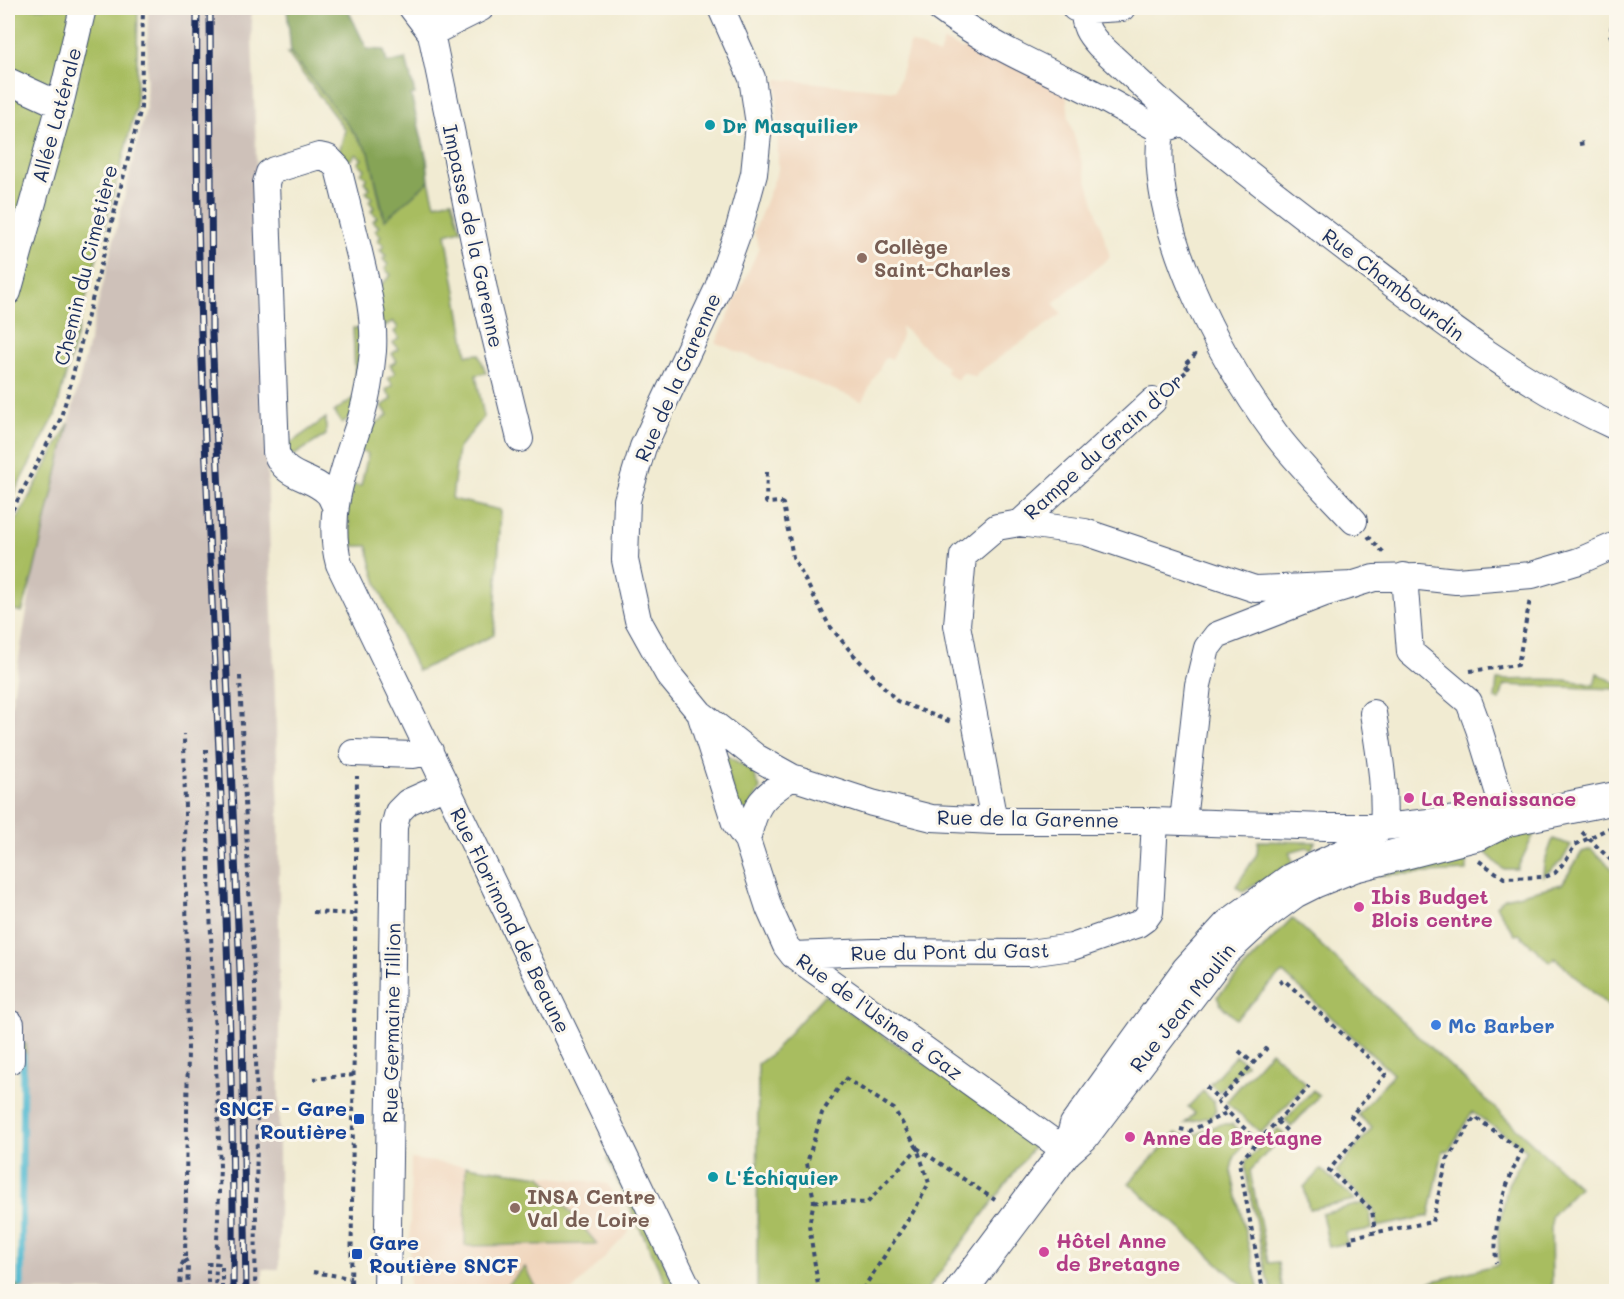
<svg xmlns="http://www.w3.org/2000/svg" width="1624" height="1299" viewBox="0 0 1624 1299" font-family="Mali,sans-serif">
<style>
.built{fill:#f0d5bc}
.industrial{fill:#cec1b9}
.green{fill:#a8bd61;stroke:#627660;stroke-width:1.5}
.forest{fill:#86a457;stroke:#506a5a;stroke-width:1.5}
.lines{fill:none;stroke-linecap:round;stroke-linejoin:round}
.stream{stroke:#54bbd2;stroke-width:7}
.minor-casing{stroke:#3b4b6f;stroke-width:28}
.major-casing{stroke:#3b4b6f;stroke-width:34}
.path{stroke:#3b4b6f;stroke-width:4;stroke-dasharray:4.5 4.5;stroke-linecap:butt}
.minor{stroke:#fff;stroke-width:26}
.major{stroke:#fff;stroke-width:32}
.rail-casing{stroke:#1b2f5e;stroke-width:7}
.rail{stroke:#fbf7ec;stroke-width:4.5;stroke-dasharray:14;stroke-linecap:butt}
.culture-dot{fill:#0f9aa8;stroke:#fbf7ec;stroke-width:2}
.education-dot{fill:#8d6e63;stroke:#fbf7ec;stroke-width:2}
.hotel-dot{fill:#d1479c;stroke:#fbf7ec;stroke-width:2}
.shop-dot{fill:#3f7fe0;stroke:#fbf7ec;stroke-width:2}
.transit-dot{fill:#1a4fb4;stroke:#fbf7ec;stroke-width:2}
.labels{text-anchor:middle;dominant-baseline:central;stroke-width:6;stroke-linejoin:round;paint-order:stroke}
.street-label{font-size:20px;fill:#1b2f5e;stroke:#fbf7ec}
.culture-label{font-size:20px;font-weight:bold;fill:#0d838f;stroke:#fbf7ec;text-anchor:start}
.education-label{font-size:20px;font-weight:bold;fill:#785e54;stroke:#fbf7ec;text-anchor:start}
.hotel-label{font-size:20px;font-weight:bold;fill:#b23c85;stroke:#fbf7ec;text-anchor:start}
.shop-label{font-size:20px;font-weight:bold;fill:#366cbe;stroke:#fbf7ec;text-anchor:start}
.transit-label{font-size:20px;font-weight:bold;fill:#164399;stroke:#fbf7ec;text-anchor:end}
</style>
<rect width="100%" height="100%" fill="#fbf7ec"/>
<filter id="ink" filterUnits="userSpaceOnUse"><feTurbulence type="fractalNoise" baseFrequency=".0167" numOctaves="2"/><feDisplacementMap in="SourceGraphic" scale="12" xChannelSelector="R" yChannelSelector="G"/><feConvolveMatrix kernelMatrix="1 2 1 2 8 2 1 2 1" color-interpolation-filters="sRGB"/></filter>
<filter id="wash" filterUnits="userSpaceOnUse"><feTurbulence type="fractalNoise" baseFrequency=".008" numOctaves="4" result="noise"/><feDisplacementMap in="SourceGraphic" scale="24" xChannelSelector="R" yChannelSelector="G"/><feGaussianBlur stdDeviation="1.35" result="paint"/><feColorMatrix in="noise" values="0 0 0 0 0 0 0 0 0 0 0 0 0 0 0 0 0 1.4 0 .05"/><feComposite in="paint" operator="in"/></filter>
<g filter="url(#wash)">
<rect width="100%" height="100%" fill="#f1ebd2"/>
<!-- built -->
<path class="built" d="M967,39L1066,91L1069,119L1110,257L1053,303L1062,314L977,373L976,377L963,372L957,380L946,372L947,367L901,326L902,336L892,359L885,358L862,401L716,343L759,248L754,232L778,170L777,79L896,91L910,42L939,55L944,41L963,50Z
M411,1159L608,1184L629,1232L572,1291L409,1292Z"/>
<!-- industrial -->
<path class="industrial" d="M148,8H251L279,815V1269H263V1291H23L26,1045L8,1044V724L33,575L69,423L146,108Z"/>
<!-- green -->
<path class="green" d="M8,8H138L136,108L55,416L8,504Z
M287,53H291L369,152L384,220L429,181L435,204L452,200L461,230L446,234L467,355L479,354L486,373L476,375L484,417L458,449L452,499L501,510L494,635L418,671C401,634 372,586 368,546H353L347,513L353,485L361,486L368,454L360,451L364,432L388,415L382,406L392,399L386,390L393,385L388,378L395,373L390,365L397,361L392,354L398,349L393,343L399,338L394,332L398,328L393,321L379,330L375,291L391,275L385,269L388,265L383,259L386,256L380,250L384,246L378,240L381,236L375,230L379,227L373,221L377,217L371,211L374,208L369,201L372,198L366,192L370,188L364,182L367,178L361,173L365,169L358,163L362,159L356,154L344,166L338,156L345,130Z
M353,328H367L356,413L342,423L334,412L356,396Z
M279,372H286L289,444L326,418V435L293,456L287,454Z
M69,423L33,575L22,612L8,608V536Z
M1597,673L1616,683V689L1504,685L1500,700L1495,699L1497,680C1533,680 1558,676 1594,685Z
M730,757L753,772L760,788L743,821L722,758Z
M1536,830L1517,869H1503L1485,852L1474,844L1475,841Z
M1553,839L1571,845L1562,861L1543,876L1544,863Z
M1258,841L1315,842L1311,850L1307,847L1289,852L1293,862L1243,892L1236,886L1257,854Z
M1591,849L1616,872V1013L1555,958L1550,962L1519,934L1515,935L1496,906L1505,898L1562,884L1582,852Z
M1452,855L1467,863V871L1336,877Z
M1292,918L1579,1187L1551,1216L1552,1291H1396L1499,1264L1498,1230L1508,1184L1527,1150L1472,1112L1449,1151H1443L1429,1216L1377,1227L1374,1210L1336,1172L1372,1128L1358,1115L1393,1074L1283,973L1275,979L1236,1019L1221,1005L1217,997Z
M824,995L1038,1141L926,1291L757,1292L758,1064L770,1055Z
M21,1044H26L23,1287L13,1291H8V1286L19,1285Z
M1271,1051L1306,1084L1261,1133L1226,1102Z
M1236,1055L1246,1064L1219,1092L1210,1084Z
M1313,1090L1319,1096L1291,1127L1285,1120Z
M1203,1091L1214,1102L1216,1112L1212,1116L1185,1123L1195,1113L1188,1107Z
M1221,1124H1232L1246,1139C1238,1154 1234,1152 1231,1171L1259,1291H1249L1129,1183L1176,1133L1189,1137Z
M1278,1129L1284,1134L1250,1171L1268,1263L1278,1262L1283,1291L1273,1292L1267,1278L1245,1168L1246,1161Z
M613,1156L678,1291H670L607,1159Z
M466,1166L541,1176L597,1244L465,1246Z
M1321,1169L1355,1200L1309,1209L1304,1187Z
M1363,1203L1370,1212L1372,1229L1346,1233L1347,1243L1329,1247L1322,1214Z
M525,1267L537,1291H501Z"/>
<!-- forest -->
<path class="forest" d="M287,8H347L367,49L384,50L387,63L406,59L415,94L411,95L427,160L429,181L385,220L369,152L291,53Z"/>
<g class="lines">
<!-- stream -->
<path class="stream" d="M21,1284L23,1056"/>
</g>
</g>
<g filter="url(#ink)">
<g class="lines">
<!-- minor casing -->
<g class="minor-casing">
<path id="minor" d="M412,8L431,33L487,304L520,439
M721,8L752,78L759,124L754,174L738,232L717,290L643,447L627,500L625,560L638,620L668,674L700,713L756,757L792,777L872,803L932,818L994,821H1155L1325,827H1383L1475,817L1507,820L1479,729L1469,702L1410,652L1404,576
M939,8C980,39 1025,60 1071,82C1102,96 1131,115 1161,130L1176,125
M1075,8L1086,10L1122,8
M1084,10C1084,26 1088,33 1099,45C1127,70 1154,97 1183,121C1241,169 1302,215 1362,261C1442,322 1524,385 1616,427
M431,33L481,8
M8,81L60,105
M1161,130C1148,226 1221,360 1277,436C1300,466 1328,493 1354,521
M8,292L60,105L83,8
M335,506C333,502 331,496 328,493C311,475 285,480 276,452L266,183L269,173L274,170L319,156L328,158L338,168C345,196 352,224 359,252C367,285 375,317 373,351C371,373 367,397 361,418C345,466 325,513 339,564L690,1292
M1020,523L1153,401
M700,713L735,823L747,840L769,908L786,946L793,955L1066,1151L1073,1124L1185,969L1227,923L1290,877L1354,847L1383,827
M1373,713C1379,751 1386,789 1383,827
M353,753L414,755L430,751
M994,821L957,625L963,556L997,527L1020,523L1085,532L1255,589L1353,585
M1183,821L1198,685L1207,648L1217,635L1325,593L1374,578L1419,577L1456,581L1532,575L1579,561L1616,545
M747,840C756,802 761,798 792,777
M793,955L873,952L1029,953L1072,947L1138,924L1145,919L1150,912L1155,821
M8,1060H11V1024
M387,1292L394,827L398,812L408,802L446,785"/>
</g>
<!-- major casing -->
<g class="major-casing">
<path id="major" d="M960,1292L1066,1151L1083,1136L1223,952L1264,914L1294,892L1314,882L1354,866L1479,834L1507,820L1616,798"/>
</g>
<!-- path -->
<path class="path" d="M1616,8L1610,34L1616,49
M1579,144L1585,143
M1169,387L1189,369L1184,365L1195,355L1198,359
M767,472L766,502L767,503L780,502L783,504L793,557L829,625L852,653L897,701L951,722
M8,518L60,420L68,394L141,108L143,8
M1368,536L1386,555
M1470,671L1518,665L1530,599
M240,676L248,874L255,985L257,1126L255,1292
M206,749L210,909L220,1167L215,1292
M1582,832L1616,865
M1479,861L1504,878L1545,877L1555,873L1566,860L1575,845L1609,828
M313,912L356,914
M1279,983L1284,980L1386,1074L1351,1116L1364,1129L1329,1170L1372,1210L1375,1232
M1239,1051L1253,1063
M313,1079L354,1075
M1206,1087L1220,1100
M1277,1121L1287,1131
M1180,1129L1190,1131L1228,1112
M1258,1142L1218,1102L1267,1048
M917,1148L995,1200
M814,1201L867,1203L917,1149
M1351,1243L1350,1237L1432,1222L1447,1160L1475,1117L1522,1151C1503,1189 1493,1220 1496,1263
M185,1259L188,1265L187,1292
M313,1272L351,1278
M1388,1287L1389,1292
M180,1292L181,1266L185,1259L188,1047L184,734
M208,1292V1264H222V1292
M351,1292L357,776
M819,1292L809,1225L814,1201L807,1163L822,1113L845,1078L894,1109L917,1148L929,1183L915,1209L861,1292
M1267,1292L1262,1285L1239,1162L1309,1087
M1612,1292L1616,1291"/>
<!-- minor -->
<use href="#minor" class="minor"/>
<!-- major -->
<use href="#major" class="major"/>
<!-- rail casing -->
<g class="rail-casing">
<path id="rail" d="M197,8C192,436 236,863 233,1292
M210,8L212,333L242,1017L246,1292"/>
</g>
<!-- rail -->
<use href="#rail" class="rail"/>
</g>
</g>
<!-- markers -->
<g class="culture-dot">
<circle cx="710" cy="125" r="6"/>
<circle cx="713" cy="1177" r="6"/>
</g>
<g class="education-dot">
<circle cx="862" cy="258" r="6"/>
<circle cx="515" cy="1208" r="6"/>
</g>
<g class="hotel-dot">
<circle cx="1409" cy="798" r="6"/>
<circle cx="1359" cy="907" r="6"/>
<circle cx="1130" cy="1137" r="6"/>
<circle cx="1044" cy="1252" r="6"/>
</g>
<circle class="shop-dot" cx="1436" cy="1025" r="6"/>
<g class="transit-dot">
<rect x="353" y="1113" width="12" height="12" rx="3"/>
<rect x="351" y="1248" width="12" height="12" rx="3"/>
</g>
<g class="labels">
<!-- street labels -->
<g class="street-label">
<text transform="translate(56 115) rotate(-75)">Allée Latérale</text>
<text transform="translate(474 236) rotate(78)">Impasse de la Garenne</text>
<text transform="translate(85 265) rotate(-76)">Chemin du Cimetière</text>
<text transform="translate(1394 284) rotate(37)">Rue Chambourdin</text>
<text transform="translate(677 377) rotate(-66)">Rue de la Garenne</text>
<text transform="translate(1103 446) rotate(-42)">Rampe du Grain d'Or</text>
<text transform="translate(1028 818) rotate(1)">Rue de la Garenne</text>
<text transform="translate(511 920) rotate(64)">Rue Florimond de Beaune</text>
<text transform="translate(950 951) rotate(-1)">Rue du Pont du Gast</text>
<text transform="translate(1182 1007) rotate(-52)">Rue Jean Moulin</text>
<text transform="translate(880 1016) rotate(36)">Rue de l'Usine à Gaz</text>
<text transform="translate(391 1023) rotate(-89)">Rue Germaine Tillion</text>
</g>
<!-- culture labels -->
<g class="culture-label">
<text x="722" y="125">Dr Masquilier</text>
<text x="725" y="1177">L'Échiquier</text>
</g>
<!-- education labels -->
<g class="education-label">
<text x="874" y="246">Collège<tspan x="874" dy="23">Saint-Charles</tspan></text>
<text x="527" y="1196">INSA Centre<tspan x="527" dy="23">Val de Loire</tspan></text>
</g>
<!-- hotel labels -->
<g class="hotel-label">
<text x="1421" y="798">La Renaissance</text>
<text x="1371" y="896">Ibis Budget<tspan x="1371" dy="23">Blois centre</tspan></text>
<text x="1142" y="1137">Anne de Bretagne</text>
<text x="1056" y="1240">Hôtel Anne<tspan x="1056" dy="23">de Bretagne</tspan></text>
</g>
<!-- shop labels -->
<g class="shop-label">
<text x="1448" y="1025">Mc Barber</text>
</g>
<!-- transit labels -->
<g class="transit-label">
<text x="347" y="1108">SNCF - Gare<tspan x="347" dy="23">Routière</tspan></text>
<text x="369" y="1242" text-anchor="start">Gare<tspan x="369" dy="23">Routière SNCF</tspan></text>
</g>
</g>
<!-- margin -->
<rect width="1624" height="1299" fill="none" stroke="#fbf7ec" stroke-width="30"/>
</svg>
